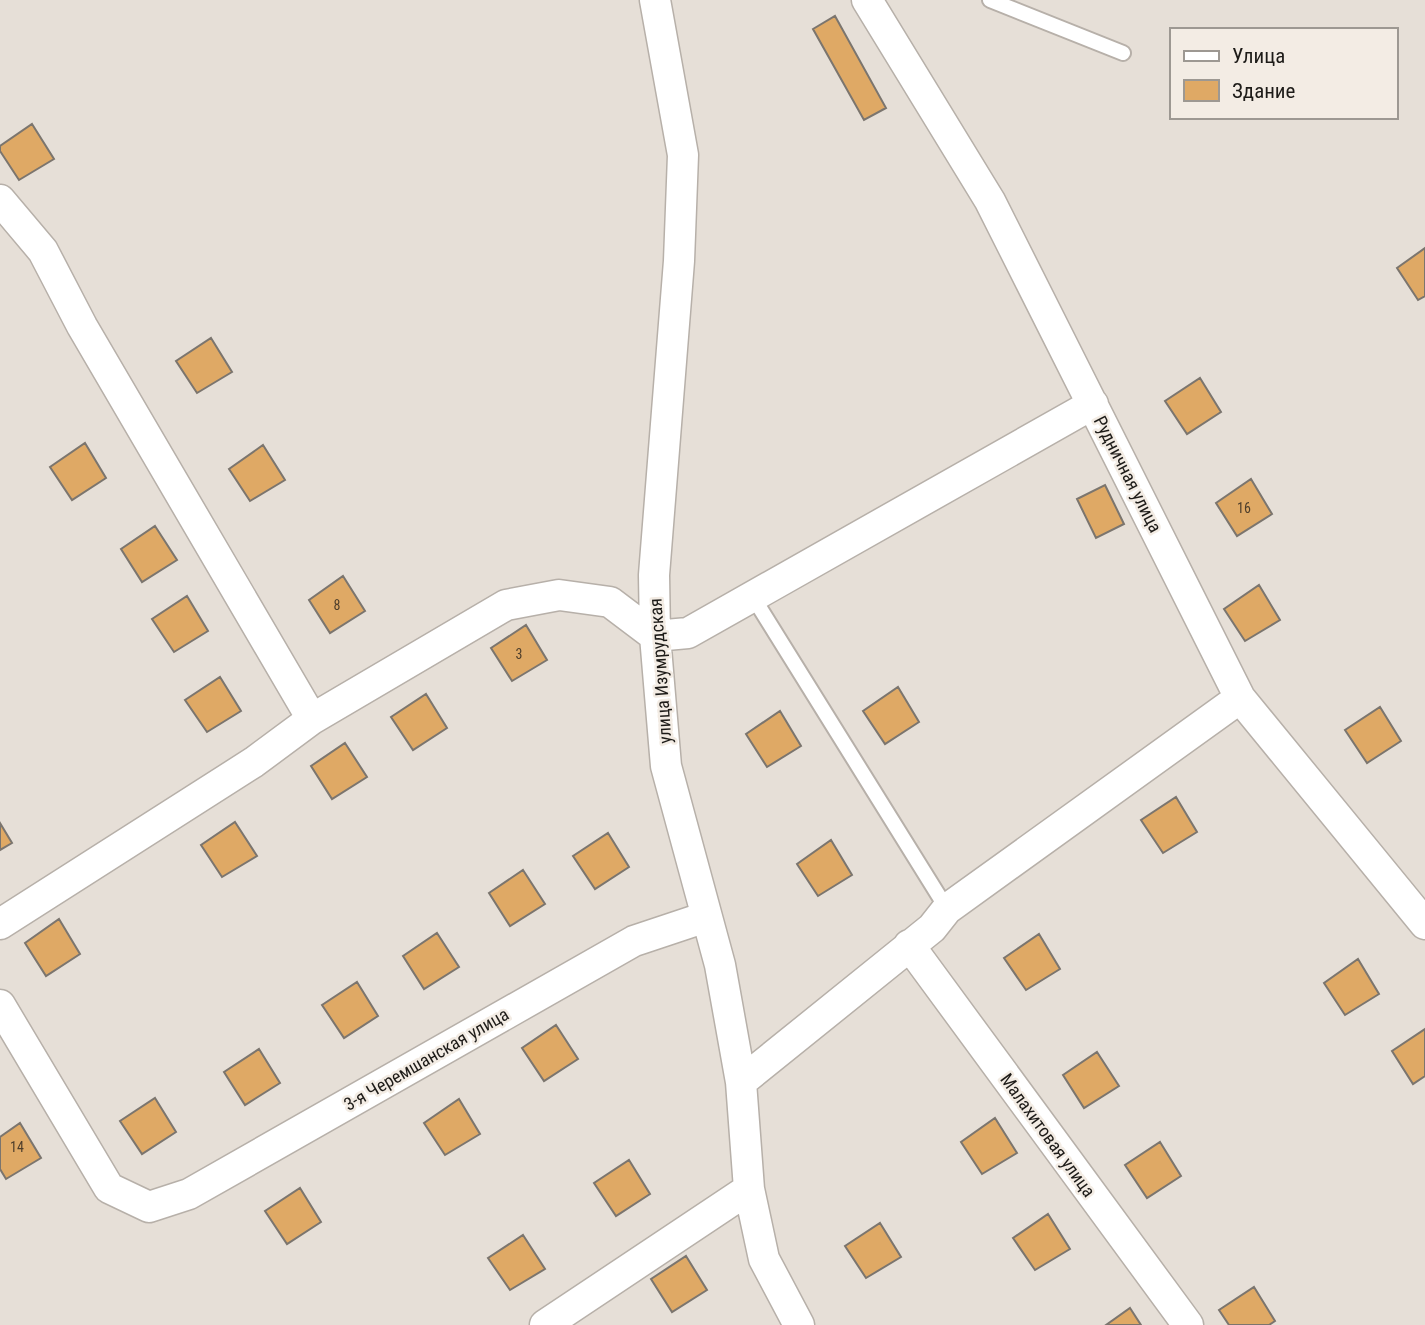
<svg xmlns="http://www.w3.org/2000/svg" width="1425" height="1325" viewBox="0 0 1425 1325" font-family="'Roboto Condensed',sans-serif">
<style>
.building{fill:#dfa965;stroke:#7b756e;stroke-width:2}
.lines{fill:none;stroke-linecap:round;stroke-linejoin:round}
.service-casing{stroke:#b7b0a9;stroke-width:18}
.minor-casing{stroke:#b7b0a9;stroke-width:33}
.service{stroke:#fff;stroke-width:14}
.minor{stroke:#fff;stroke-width:30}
.labels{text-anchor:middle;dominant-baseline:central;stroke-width:5;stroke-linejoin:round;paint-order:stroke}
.number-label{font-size:14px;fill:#4e3e2b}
.street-label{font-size:18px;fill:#1d1b18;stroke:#f3ece4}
</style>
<rect width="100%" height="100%" fill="#e6dfd7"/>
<!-- building -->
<path class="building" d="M835,16L886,108L864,120L813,29Z
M32,124L54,159L19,180L0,151V146Z
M1425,248V296L1418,300L1397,268Z
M211,338L232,372L197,393L176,361Z
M1200,378L1221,412L1187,434L1165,401Z
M85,443L106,478L72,500L50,467Z
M263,445L285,480L250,501L229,469Z
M1251,479L1272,514L1237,536L1216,503Z
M1105,485L1124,524L1096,538L1077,499Z
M155,526L177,560L142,582L121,549Z
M343,576L365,611L330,633L309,600Z
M1259,585L1280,620L1245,641L1224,609Z
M187,596L208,631L174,652L152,619Z
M526,625L547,660L512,681L491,648Z
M220,677L241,711L207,732L185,700Z
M898,687L919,722L885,744L863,711Z
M426,694L447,728L413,750L391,717Z
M1380,707L1401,741L1367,763L1345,730Z
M780,711L801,746L767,767L746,734Z
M345,743L367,777L332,799L311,766Z
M1176,797L1197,832L1163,853L1141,820Z
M235,822L257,856L222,877L201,845Z
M0,823L12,843L0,850Z
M608,833L629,867L595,889L573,856Z
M831,840L852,875L818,896L797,864Z
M523,870L545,904L510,926L489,893Z
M59,919L80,954L46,976L25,943Z
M437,933L459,967L424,989L403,956Z
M1039,934L1060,969L1026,990L1004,958Z
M1358,959L1379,994L1345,1015L1324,983Z
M357,982L378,1016L344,1038L322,1005Z
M556,1025L578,1059L544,1081L522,1048Z
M1425,1029V1076L1413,1084L1392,1051Z
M259,1049L280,1083L245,1105L224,1072Z
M1097,1052L1119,1086L1084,1108L1063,1075Z
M155,1098L176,1132L142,1154L120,1121Z
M459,1099L480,1134L445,1155L424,1123Z
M995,1118L1017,1153L982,1174L961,1142Z
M20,1123L41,1158L6,1179L0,1169V1137Z
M1160,1142L1181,1176L1147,1198L1125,1165Z
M629,1160L650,1194L616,1216L594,1183Z
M300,1188L321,1222L287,1244L265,1211Z
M1048,1214L1070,1249L1035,1270L1013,1238Z
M880,1223L901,1257L866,1278L845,1246Z
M523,1235L545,1269L510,1290L488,1258Z
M686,1256L707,1290L672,1312L651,1279Z
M1254,1287L1275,1321L1269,1325H1229L1219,1310Z
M1130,1308L1141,1325H1106Z"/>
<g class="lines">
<!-- service casing -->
<g class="service-casing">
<path id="service" d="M990,0L1123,53
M753,597L947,909"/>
</g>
<!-- minor casing -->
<g class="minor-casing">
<path id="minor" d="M655,0L683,155L679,261L654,575L655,636L666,766L720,965L741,1082L749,1189L764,1259L799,1325
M867,0L990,201L1240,698L1425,924
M0,200L43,251L82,326L312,719
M0,924L254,762L312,719L506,605L559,595L610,602L655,636L688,633L1093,404
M909,945L1188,1325
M0,1005L109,1188L149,1207L189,1194L634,941L706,917
M741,1082L932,928L947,909L1240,698
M545,1325L749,1189"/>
</g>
<!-- service -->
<use href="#service" class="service"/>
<!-- minor -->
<use href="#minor" class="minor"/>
</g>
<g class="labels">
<!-- number labels -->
<g class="number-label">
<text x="1244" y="508">16</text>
<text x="337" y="605">8</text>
<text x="519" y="654">3</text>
<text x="17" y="1147">14</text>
</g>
<!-- street labels -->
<g class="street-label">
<text transform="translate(1128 474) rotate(63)">Рудничная улица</text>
<text transform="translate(660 671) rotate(-94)">улица Изумрудская</text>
<text transform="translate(426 1059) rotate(-30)">3-я Черемшанская улица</text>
<text transform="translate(1048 1135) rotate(54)">Малахитовая улица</text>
</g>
</g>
<!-- legend -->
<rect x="1170" y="28" width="228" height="91" fill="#f3ece4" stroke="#9d9892" stroke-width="2"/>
<rect x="1184" y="51" width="35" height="10" fill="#ffffff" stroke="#9d9892" stroke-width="2"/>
<text x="1232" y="63" font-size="21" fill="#1d1b18">Улица</text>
<rect x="1184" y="80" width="35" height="21" fill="#dfa965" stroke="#9d9892" stroke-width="2"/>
<text x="1232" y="98" font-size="21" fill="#1d1b18">Здание</text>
</svg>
